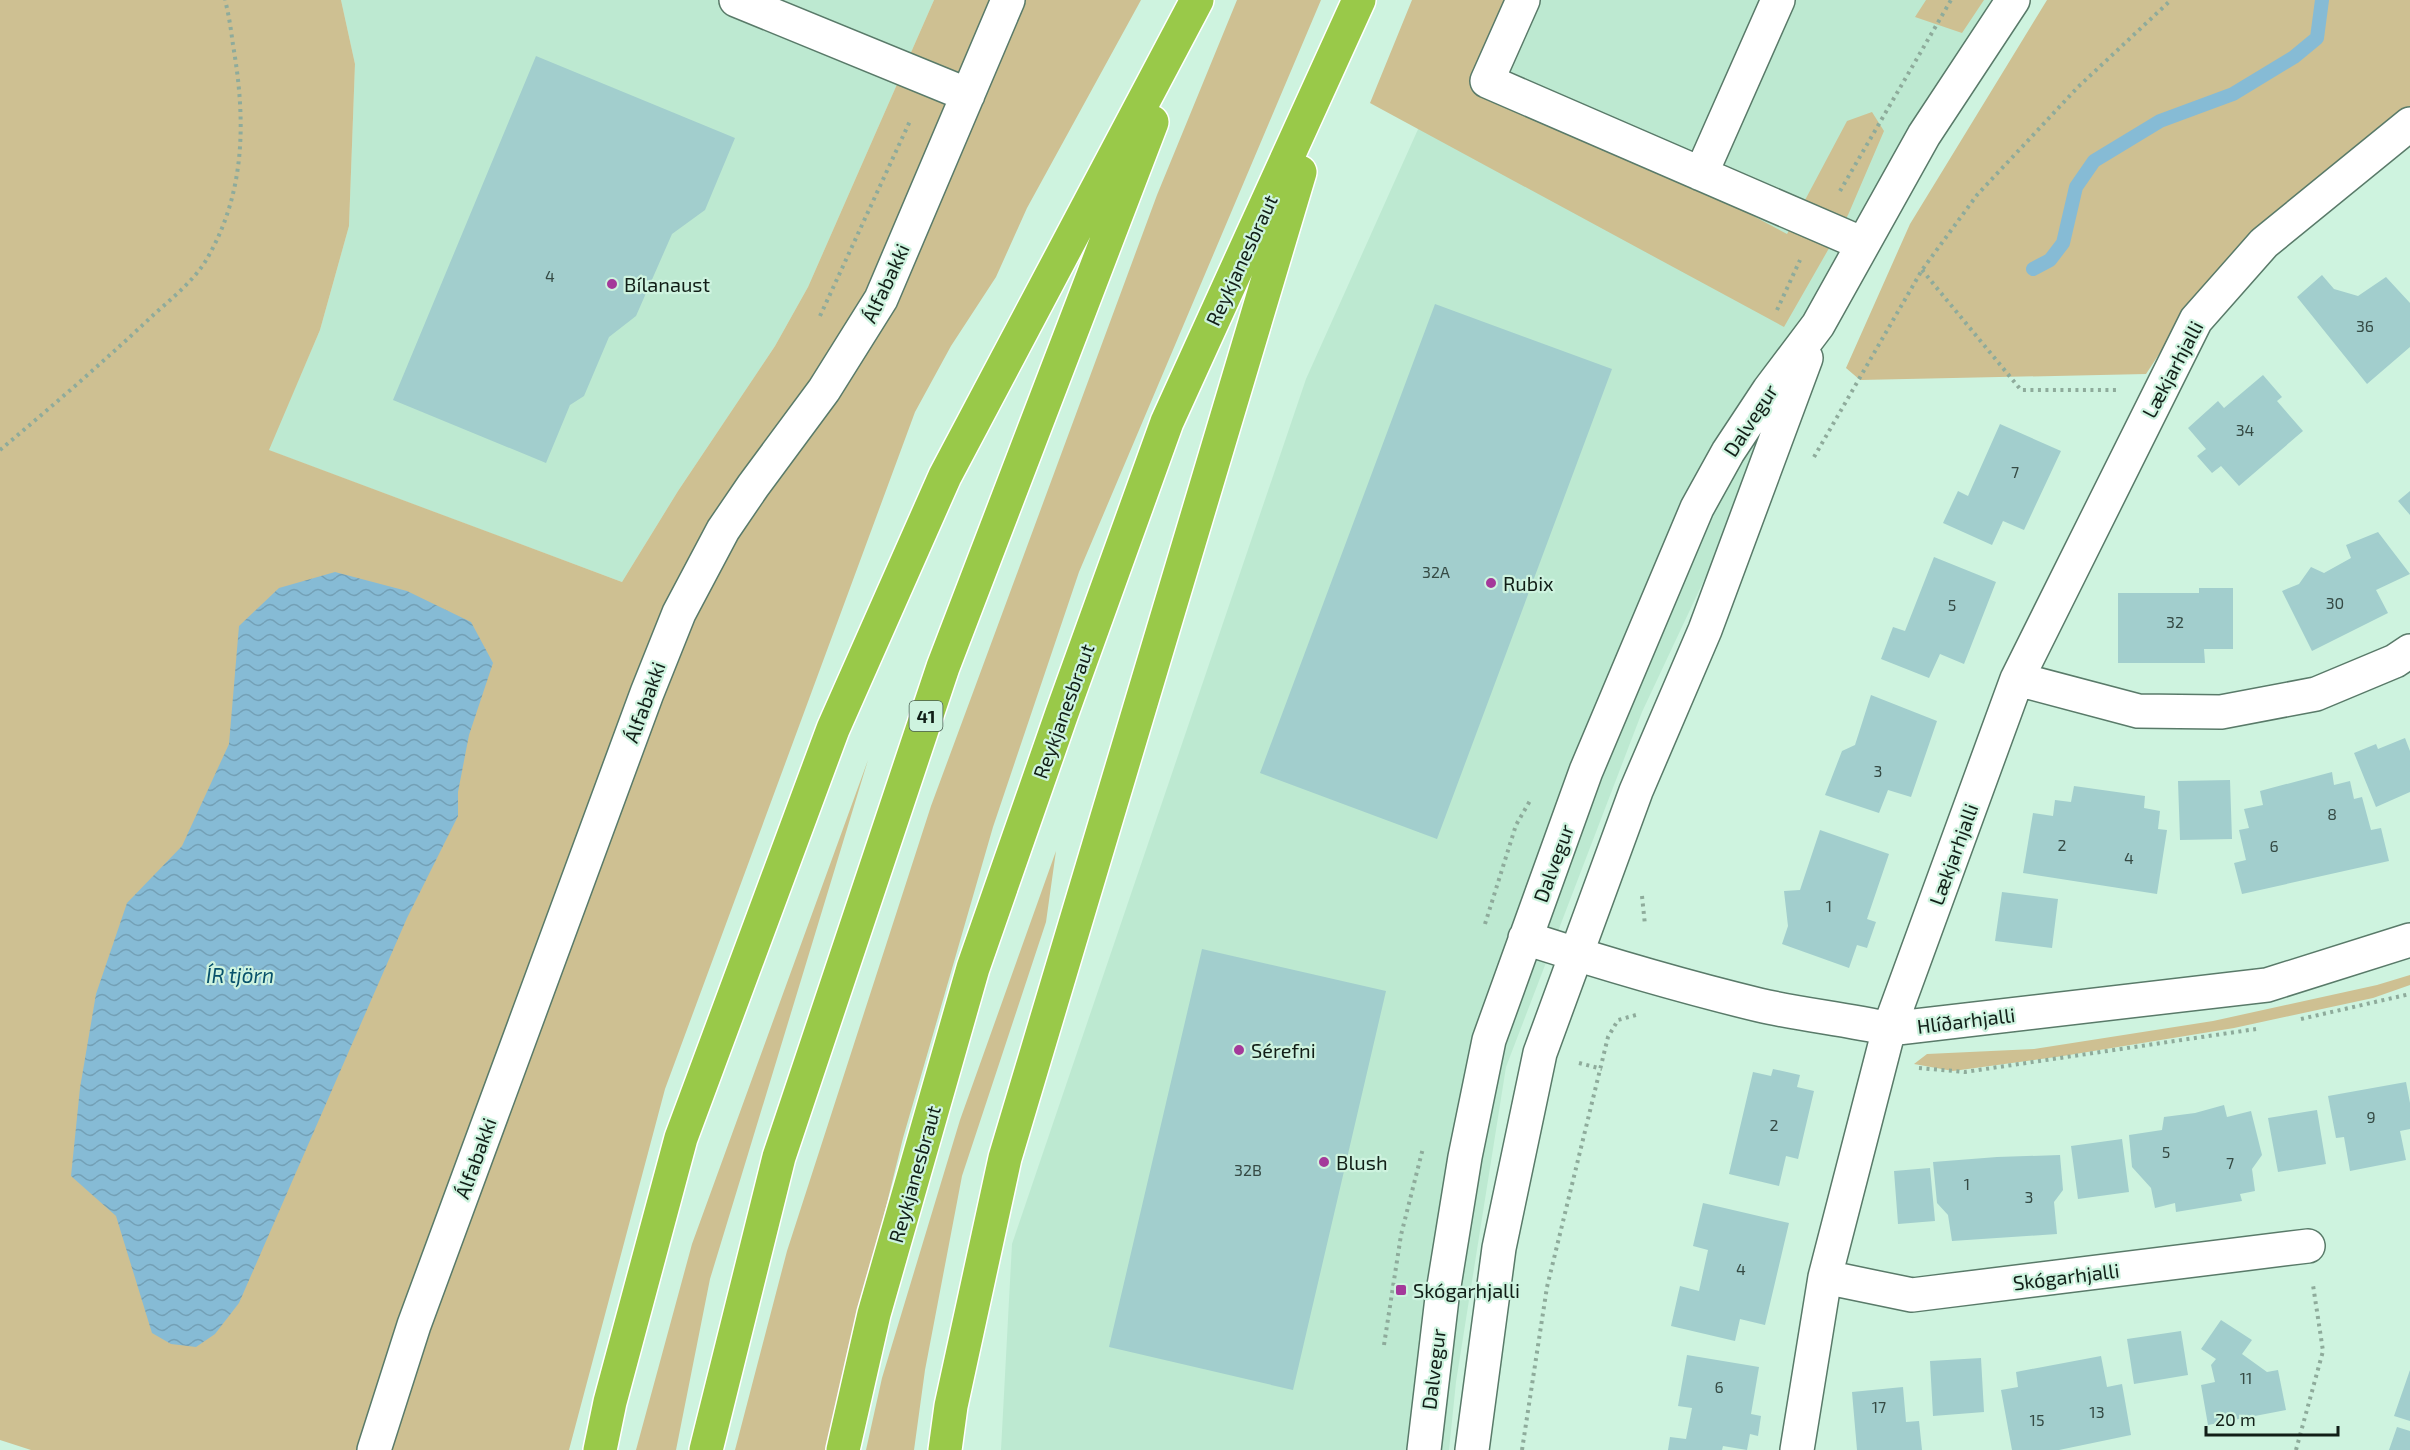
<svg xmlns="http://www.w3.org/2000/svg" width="2410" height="1450" viewBox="0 0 2410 1450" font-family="'Exo 2',sans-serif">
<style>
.built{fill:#bde9d1}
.grass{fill:#cec092}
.water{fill:url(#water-waves)}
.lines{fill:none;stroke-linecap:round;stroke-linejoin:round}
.stream{stroke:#86bbd5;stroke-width:14}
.building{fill:#a2cecd}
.minor-casing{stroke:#597a69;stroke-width:36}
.highway-casing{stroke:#fff;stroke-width:36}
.path{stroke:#8eab9b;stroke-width:4;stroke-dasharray:3 4.5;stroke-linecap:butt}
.minor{stroke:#fff;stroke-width:33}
.highway{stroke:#99c949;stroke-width:33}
.poi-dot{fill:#a4399a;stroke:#cef3df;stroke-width:2}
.labels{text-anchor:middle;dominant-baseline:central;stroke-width:4.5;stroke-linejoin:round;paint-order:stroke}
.number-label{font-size:16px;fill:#354a44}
.shield{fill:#cef3df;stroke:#4a5e53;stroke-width:1.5}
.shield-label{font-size:18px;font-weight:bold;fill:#111e17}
.street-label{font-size:20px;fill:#111e17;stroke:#cef3df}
.poi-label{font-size:20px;fill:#111e17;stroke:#cef3df;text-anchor:start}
.water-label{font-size:21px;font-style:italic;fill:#07516b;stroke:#cef3df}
</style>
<defs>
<pattern id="water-waves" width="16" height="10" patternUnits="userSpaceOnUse" patternTransform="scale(1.5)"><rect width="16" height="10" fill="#86bbd5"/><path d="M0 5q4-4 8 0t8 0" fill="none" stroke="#73a0b6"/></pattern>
</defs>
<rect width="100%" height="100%" fill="#cef3df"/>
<!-- built -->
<path class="built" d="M341,0H934L808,287L775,346L678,491L622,582L268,450L320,330L349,226L355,64Z
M1476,0H2022L1932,138L1767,446L1642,712L1506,1067L1456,1382L1449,1450H1001L1012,1244L1306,379Z"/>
<!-- grass -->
<path class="grass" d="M0,0H341L355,64L349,226L320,330L269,450L622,582L678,491L775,346L808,287L934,0H1141L1027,208L996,277L951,346L915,412L665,1089L569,1450H31L0,1440Z
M1237,0H1321L1079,572L993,827L903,1138L826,1450H735L787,1251L931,806L1157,195Z
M1412,0H1510L1501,74L1574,120L1787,234L1847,121L1872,112L1884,131L1848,215L1784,327L1370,103Z
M1926,0H1984L1962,33L1915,17Z
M2047,0H2410V108L2244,243L2191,306L2146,374L1860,380L1846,368L1910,224Z
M868,760L710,1279L676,1450H636L692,1244Z
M1056,851L1046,922L962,1176L925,1370L914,1450H866L882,1378L960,1120Z
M2410,975V985L2373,998L2234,1028L2063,1056L1953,1071L1914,1064L1927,1054L2034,1049L2213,1021L2377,985Z"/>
<!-- water -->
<path class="water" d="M335,572L407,591L471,622L493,663L469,735L458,792V816L407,918L239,1303L215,1334L196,1347L171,1344L152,1333L116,1216L71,1176L80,1088L96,994L127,903L182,846L229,744L239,626L279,588Z"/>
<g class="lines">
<!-- stream -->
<path class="stream" d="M2033,269L2050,260L2063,243L2076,187L2094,161L2160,121L2233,94L2294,57L2317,38L2322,0"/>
</g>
<!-- building -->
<path class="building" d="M536,56L735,138L705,210L672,234L636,316L609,337L584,396L570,405L546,463L393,400Z
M2322,275L2334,289L2358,296L2386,277L2410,303V347L2367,384L2297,297Z
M1435,304L1612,369L1437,839L1260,773Z
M2263,375L2282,397L2277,401L2303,431L2239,486L2221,466L2212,473L2197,456L2206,449L2188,428L2218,401L2224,408Z
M2000,424L2061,451L2024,530L2003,521L1992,545L1943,523L1958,491L1968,496Z
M2410,491V515L2398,501Z
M2378,532L2410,574L2376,590L2388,613L2312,651L2282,591L2299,584L2311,567L2324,573L2351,558L2346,545Z
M1934,557L1996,582L1964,664L1940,654L1929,678L1881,659L1893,627L1905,631Z
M2199,588H2233V649H2204L2205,663H2118V593H2199Z
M1871,695L1937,721L1911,797L1888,790L1879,813L1825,795L1842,751L1855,745Z
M2405,738L2410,751V792L2376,807L2354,753L2376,744L2378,749Z
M2332,772L2334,785L2350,781L2354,799L2362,797L2371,830L2381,828L2389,861L2242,894L2234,863L2246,860L2239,830L2249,828L2244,809L2263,805L2260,791Z
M2230,780L2232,839L2180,840L2178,781Z
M2074,786L2145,796L2144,808L2160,811L2158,829L2167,830L2157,894L2023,873L2033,813L2053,816L2055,800L2071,802Z
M1820,830L1889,854L1867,919L1876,922L1867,948L1857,945L1849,968L1782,944L1788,926L1784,891L1800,890Z
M2002,892L2058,899L2052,948L1995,941Z
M1202,949L1386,991L1293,1390L1109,1347Z
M1773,1069L1800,1075L1797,1087L1814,1091L1798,1159L1786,1156L1779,1186L1729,1174L1753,1072L1771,1076Z
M2406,1082L2410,1103V1129L2400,1131L2406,1160L2350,1171L2344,1137L2336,1138L2328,1096Z
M2224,1105L2227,1117L2251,1111L2262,1155L2252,1169L2255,1191L2240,1194L2242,1201L2176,1212L2175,1203L2155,1208L2151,1188L2132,1167L2129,1135L2162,1130L2164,1117L2195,1113Z
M2317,1110L2326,1164L2278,1172L2268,1118Z
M2122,1139L2129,1192L2078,1199L2071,1146Z
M2060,1155L2063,1190L2054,1202L2057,1234L1952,1241L1948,1215L1937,1203L1933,1162L1997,1157Z
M1930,1168L1935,1221L1898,1224L1894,1171Z
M1703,1203L1789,1223L1765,1325L1740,1319L1735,1341L1671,1326L1680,1286L1699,1291L1708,1250L1693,1246Z
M2221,1320L2252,1340L2242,1354L2267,1372L2278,1370L2286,1410L2208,1425L2201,1385L2215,1382L2211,1365L2216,1359L2201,1349Z
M2181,1331L2188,1375L2134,1384L2127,1339Z
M1687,1355L1759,1367L1751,1414L1761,1416L1758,1436L1750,1434L1747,1450L1723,1446L1722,1450H1668L1670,1437L1686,1439L1692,1408L1678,1406Z
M2101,1356L2107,1387L2122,1384L2131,1435L2059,1450H2012L2001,1390L2018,1387L2016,1372Z
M1981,1358L1984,1412L1933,1416L1930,1361Z
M2410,1370V1421L2394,1416Z
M1903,1387L1906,1422L1919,1421L1922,1450H1857L1852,1392Z
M2397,1427L2410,1431V1450H2389Z"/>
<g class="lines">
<!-- minor casing -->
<g class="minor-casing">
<path id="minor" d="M736,0L968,95
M1523,0L1487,81L1863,244
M1701,174L1778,0
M2017,679L2138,711L2221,712L2316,694L2395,661L2410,651
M1525,938C1603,963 1680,986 1759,1005C1802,1015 1846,1019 1889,1029L2267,985L2410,940
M1825,1277L1912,1295L2308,1246
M374,1450L414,1325L647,693L679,613L723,530L753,486L824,390L881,299L1008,0
M1424,1450L1442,1298L1465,1157L1489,1040L1586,771L1697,508L1728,452L1769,390L1818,325L1924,135L2013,0
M1472,1450L1499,1248L1540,1053L1636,791L1705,630L1806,358
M1797,1450L1825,1277L1889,1029L2017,679L2196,320L2264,243L2410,124"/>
</g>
<!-- highway casing -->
<g class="highway-casing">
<path id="highway" d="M600,1450L610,1402L681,1138L833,729L945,476L1197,0
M706,1450L779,1157L943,667L1152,122
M843,1450L874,1314L973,968L1062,713L1167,422L1359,0
M945,1450L951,1406L1005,1158L1300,172"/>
</g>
<!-- path -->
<path class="path" d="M1840,191L1951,0
M1922,270L2021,390H2118
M1777,310L1800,260
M820,316L910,121
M0,450C50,408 100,365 148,320C167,302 191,284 205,262C246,194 246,120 233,45C231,30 229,15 225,0
M1814,457L1922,270L1977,195L2078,87L2171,0
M1642,896L1645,925
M1485,924L1516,825L1531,799
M2301,1019L2410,994
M1579,1063L1602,1069
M1919,1068L1965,1072L2256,1029
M1384,1345L1401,1235L1423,1148
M1522,1450L1547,1287L1608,1037L1618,1020L1636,1015
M2296,1450L2323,1351L2313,1285"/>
<!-- minor -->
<use href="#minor" class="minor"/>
<!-- highway -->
<use href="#highway" class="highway"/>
</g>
<!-- markers -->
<g class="poi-dot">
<circle cx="612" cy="284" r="6"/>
<circle cx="1491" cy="583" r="6"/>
<circle cx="1239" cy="1050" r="6"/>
<circle cx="1324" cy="1162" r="6"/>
<rect x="1395" y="1284" width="12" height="12" rx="3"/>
</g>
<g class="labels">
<!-- number labels -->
<g class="number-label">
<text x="550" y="275">4</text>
<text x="2365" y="325">36</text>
<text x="2245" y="429">34</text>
<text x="2015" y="471">7</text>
<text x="1436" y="571">32A</text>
<text x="2335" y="602">30</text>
<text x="1952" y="604">5</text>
<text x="2175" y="621">32</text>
<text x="1878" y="770">3</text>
<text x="2332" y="813">8</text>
<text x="2062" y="844">2</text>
<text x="2274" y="845">6</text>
<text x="2129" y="857">4</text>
<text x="1829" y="905">1</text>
<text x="2371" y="1116">9</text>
<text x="1774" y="1124">2</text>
<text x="2166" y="1151">5</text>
<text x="2230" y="1162">7</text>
<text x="1248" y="1169">32B</text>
<text x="1967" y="1183">1</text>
<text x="2029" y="1196">3</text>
<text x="1741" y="1268">4</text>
<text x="2246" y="1377">11</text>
<text x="1719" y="1386">6</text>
<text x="1879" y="1406">17</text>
<text x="2097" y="1411">13</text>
<text x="2037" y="1419">15</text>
</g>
<!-- shield labels -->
<rect class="shield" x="909.5" y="701" width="33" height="30" rx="4.5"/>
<g class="shield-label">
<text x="926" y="716">41</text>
</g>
<!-- street labels -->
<g class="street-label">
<text transform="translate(1241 260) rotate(-65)">Reykjanesbraut</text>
<text transform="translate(885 283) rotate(-65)">Álfabakki</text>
<text transform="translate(2172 369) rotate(-62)">Lækjarhjalli</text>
<text transform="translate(1750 420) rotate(-57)">Dalvegur</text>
<text transform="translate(644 702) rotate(-70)">Álfabakki</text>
<text transform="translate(1063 711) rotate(-70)">Reykjanesbraut</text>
<text transform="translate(1953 854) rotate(-70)">Lækjarhjalli</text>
<text transform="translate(1553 863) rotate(-70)">Dalvegur</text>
<text transform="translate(1966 1020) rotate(-7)">Hlíðarhjalli</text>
<text transform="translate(475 1158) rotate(-70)">Álfabakki</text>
<text transform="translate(914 1174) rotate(-74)">Reykjanesbraut</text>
<text transform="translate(2066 1276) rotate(-7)">Skógarhjalli</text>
<text transform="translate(1433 1369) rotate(-83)">Dalvegur</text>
</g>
<!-- poi labels -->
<g class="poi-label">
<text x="624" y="284">Bílanaust</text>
<text x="1503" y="583">Rubix</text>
<text x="1251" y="1050">Sérefni</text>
<text x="1336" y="1162">Blush</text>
<text x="1413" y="1290">Skógarhjalli</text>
</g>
<!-- water labels -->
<g class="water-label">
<text x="240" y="974">ÍR tjörn</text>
</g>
</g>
<!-- scale -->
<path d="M2206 1426v9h132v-9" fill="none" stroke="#111e17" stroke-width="3"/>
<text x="2215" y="1426" font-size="18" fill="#111e17" stroke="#cef3df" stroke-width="4.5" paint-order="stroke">20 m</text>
</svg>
